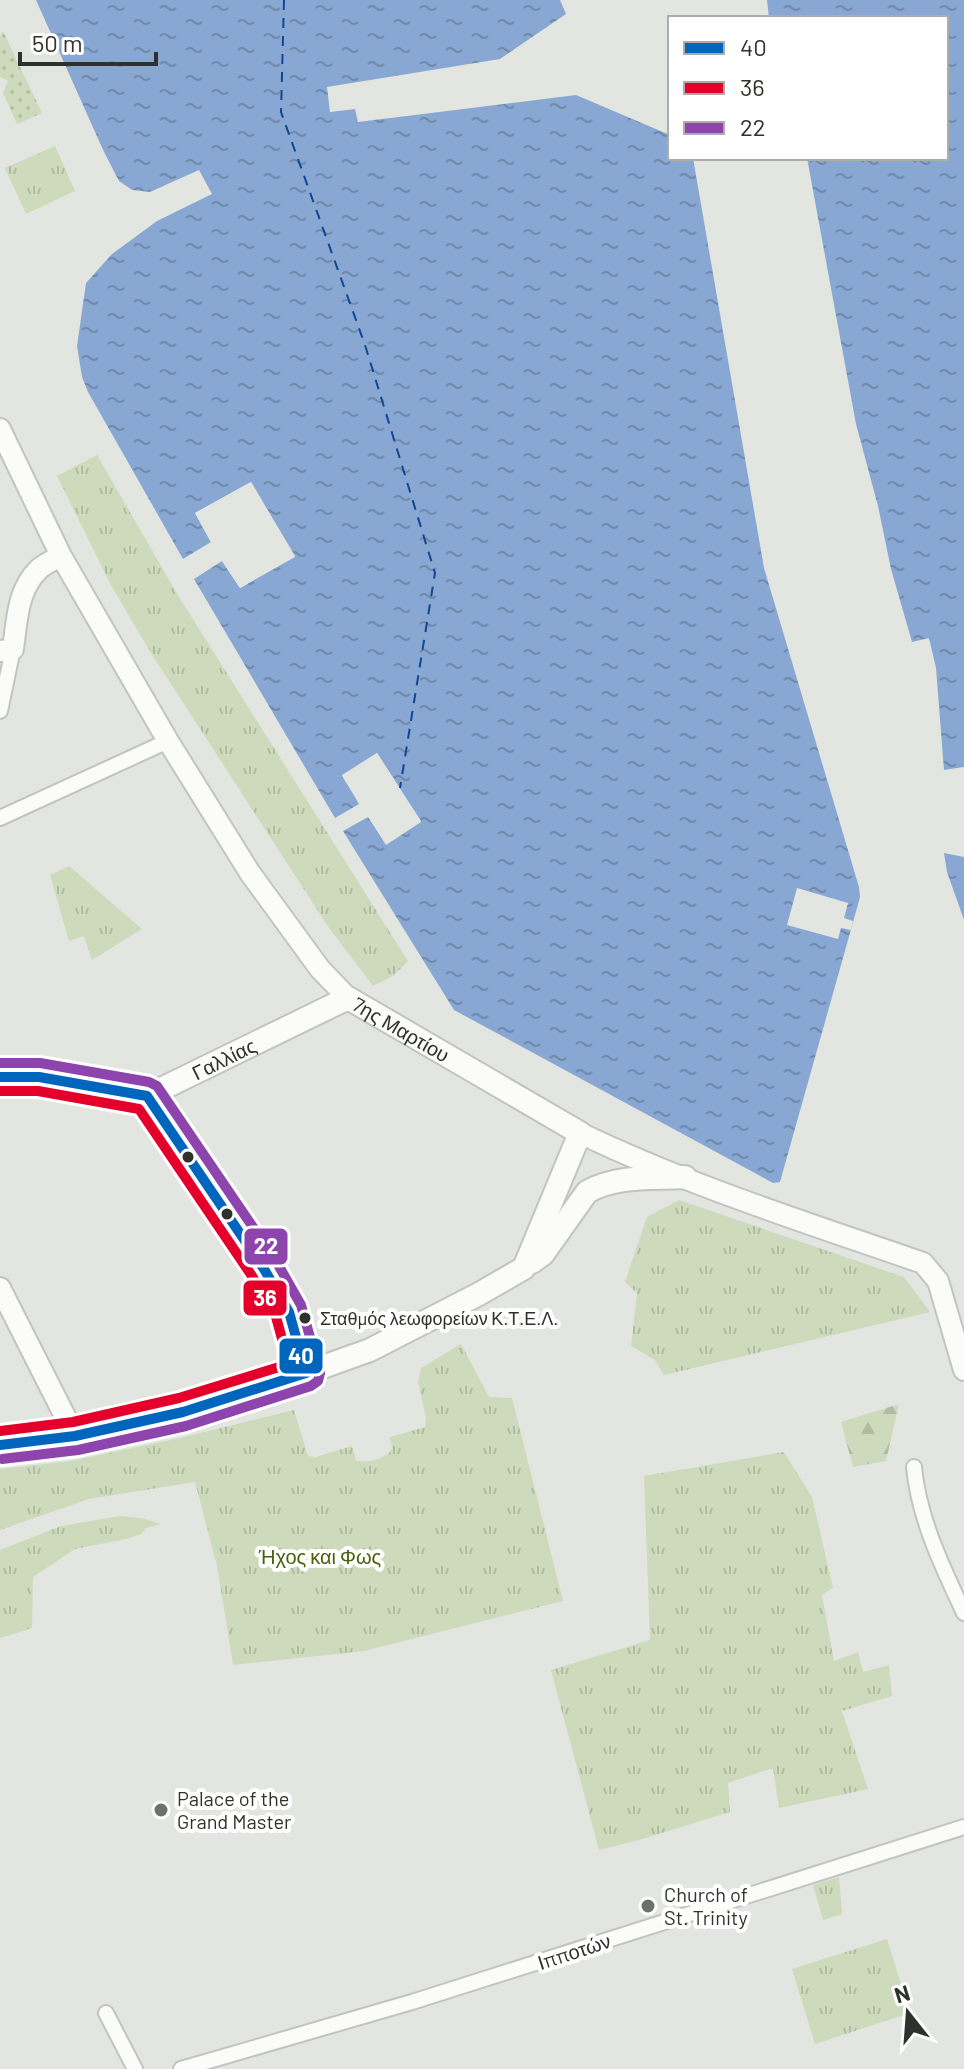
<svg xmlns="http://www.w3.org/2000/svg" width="964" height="2069" viewBox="0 0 964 2069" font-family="Barlow,sans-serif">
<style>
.grass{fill:url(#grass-tufts)}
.forest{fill:url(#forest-firs)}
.garden{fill:url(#garden-dots)}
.water{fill:url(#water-ripples)}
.pier{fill:#e3e6e0}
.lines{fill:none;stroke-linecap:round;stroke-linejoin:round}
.ferry{stroke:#0d4895;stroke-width:2;stroke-dasharray:10 8;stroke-linecap:butt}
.street-casing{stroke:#c2c4bf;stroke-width:18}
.secondary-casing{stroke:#c2c4bf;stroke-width:24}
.primary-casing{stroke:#c2c4bf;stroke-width:26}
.street{stroke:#fbfbfa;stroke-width:14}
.secondary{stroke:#fbfbfa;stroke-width:20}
.primary{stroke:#fbfbfa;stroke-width:22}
.bus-1-casing{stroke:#fff;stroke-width:16}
.bus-2-casing{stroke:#fff;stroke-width:16}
.bus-3-casing{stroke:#fff;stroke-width:16}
.bus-1{stroke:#0065bd;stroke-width:10}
.bus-2{stroke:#e4002b;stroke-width:10}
.bus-3{stroke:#8e44ad;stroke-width:10}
.bus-dot{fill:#2f312c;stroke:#fff;stroke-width:3}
.poi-dot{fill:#6e706b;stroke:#fff;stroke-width:3}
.labels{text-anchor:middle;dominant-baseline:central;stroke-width:8;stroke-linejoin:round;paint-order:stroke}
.bus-label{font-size:18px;fill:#2f312c;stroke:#fff;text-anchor:start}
.street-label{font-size:20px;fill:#2f312c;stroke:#fff}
.park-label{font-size:20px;fill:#48610a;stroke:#fff}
.poi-label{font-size:20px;fill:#2f312c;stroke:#fff;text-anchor:start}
.line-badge{stroke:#fff;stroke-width:3}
.badge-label{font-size:22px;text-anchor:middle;font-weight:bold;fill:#fff}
</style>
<defs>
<pattern id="grass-tufts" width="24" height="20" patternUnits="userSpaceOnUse" patternTransform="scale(2)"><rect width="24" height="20" fill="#cddabb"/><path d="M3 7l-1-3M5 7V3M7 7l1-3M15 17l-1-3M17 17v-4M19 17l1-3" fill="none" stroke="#b0bca1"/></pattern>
<pattern id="forest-firs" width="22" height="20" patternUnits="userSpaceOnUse" patternTransform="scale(2)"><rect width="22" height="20" fill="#cddabb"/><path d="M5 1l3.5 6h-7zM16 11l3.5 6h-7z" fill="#b0bca1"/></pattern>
<pattern id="garden-dots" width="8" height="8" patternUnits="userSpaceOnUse" patternTransform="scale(2)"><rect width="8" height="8" fill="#cddabb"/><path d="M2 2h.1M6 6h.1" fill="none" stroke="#b0bca1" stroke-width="1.8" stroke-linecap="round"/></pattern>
<pattern id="water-ripples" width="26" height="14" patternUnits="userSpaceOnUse" patternTransform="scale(2)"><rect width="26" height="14" fill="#88a8d3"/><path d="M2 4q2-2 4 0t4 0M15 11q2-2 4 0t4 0" fill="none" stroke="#7089ab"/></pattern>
</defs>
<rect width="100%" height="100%" fill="#e3e6e0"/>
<!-- grass -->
<path class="grass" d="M55,146L75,191L26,214L5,168Z
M97,455L179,597L408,961L393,976L373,986L329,928L151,653L112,587L57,476Z
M69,866L142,929L92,960L84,936L69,941L50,875Z
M679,1200L904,1277L930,1312L664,1375L655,1360L631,1346L637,1293L625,1282L647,1217Z
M461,1344L489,1397L512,1398L563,1601L364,1651L233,1665L217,1566L195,1482L89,1499L0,1530V1469L71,1461L180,1438L294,1410L308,1456L316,1457L352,1446L356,1460C367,1464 386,1459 392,1449L390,1437L425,1427L426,1418L418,1382L421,1368Z
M784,1452L812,1497L833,1588L822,1595L834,1661L858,1652L863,1672L889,1665L892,1696L842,1711L868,1789L779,1808L773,1768L728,1783L730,1812L639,1840L599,1850L551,1670L650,1640L644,1476Z
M120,1516L141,1518L161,1524L146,1528L141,1534L126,1539L75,1549L33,1577L32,1628L0,1638V1550L61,1526Z
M839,1877L842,1914L823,1920L813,1885Z
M887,1939L910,2013L815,2044L792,1969Z"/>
<!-- forest -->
<path class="forest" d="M899,1404L886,1461L853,1467L841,1422Z"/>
<!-- garden -->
<path class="garden" d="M3,31L42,113L17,124L3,93L8,81L0,77V36Z"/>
<!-- water -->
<path class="water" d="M36,0H560L566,14L500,59L327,87L330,112L355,109L358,122L576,95L670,135V158H693L764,568L859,887L860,897L857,908L780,1182L773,1183L454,1010L343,831L368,817L386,844L421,821L377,753L342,775L359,804L335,818L194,579L222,561L240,588L295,556L251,482L195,513L211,542L183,559L88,392L82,377L77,346L86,283L112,254L157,221L212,194L199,170L150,192L132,190L119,181L104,152Z
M767,0H964V767L944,770L936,668L929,638L912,642L891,569L878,506L856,424L807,158H946V18H769Z
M944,853L964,857V920L947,872Z"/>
<!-- pier -->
<path class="pier" d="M251,482L295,557L240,588L220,558L225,559L241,583L290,555L249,487L200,514L215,541L213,546L195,513Z
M377,753L421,822L386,845L366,813L371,814L387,839L416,821L396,790L376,758L347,777L363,802L362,807L342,776Z
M797,888L848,903L844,918L853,921L851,930L841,928L838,939L787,925Z"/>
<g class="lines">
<!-- ferry -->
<path class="ferry" d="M284,0L281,112L365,345L435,573L400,788"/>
<!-- street casing -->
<g class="street-casing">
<path id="street" d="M0,711L13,649
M0,818L168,741
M914,1467C919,1519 942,1566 964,1613
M106,2013L135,2069
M181,2069L412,2002L964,1827"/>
</g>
<!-- secondary casing -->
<g class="secondary-casing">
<path id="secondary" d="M0,429L61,556L168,741L250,873L320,969L348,998
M0,651L13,649C17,621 17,590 39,569C44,564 54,560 61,556
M147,1096L264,1269L289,1312L306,1373
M580,1133C690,1186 808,1223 923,1263L938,1281L964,1370
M0,1288L75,1436"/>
</g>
<!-- primary casing -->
<g class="primary-casing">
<g id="primary">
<path id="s1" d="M0,1077H39L147,1096L348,998L580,1133L524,1268L479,1294L370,1350L306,1373L183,1412L75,1436L0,1445"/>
<path d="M532,1262L543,1254L587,1192C616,1175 652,1179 685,1177"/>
</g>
</g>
<!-- street -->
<use href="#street" class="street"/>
<!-- secondary -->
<use href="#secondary" class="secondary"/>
<!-- primary -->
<use href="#primary" class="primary"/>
<!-- bus-1 casing -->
<g class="bus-1-casing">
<path id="bus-1" d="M0,1077H39L147,1096L264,1269L289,1312L306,1373L183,1412L75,1436L0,1445"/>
</g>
<!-- bus-2 casing -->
<g class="bus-2-casing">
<path id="bus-2" d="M0,1091H38L139,1109L252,1276L276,1317L289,1364L179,1398L73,1422L0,1431"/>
</g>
<!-- bus-3 casing -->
<g class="bus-3-casing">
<path id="bus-3" d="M0,1063H40L149,1082L157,1086L276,1261L301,1305L320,1373L318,1381L311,1386L186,1426L78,1450L2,1459"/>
</g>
<!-- bus-1 -->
<use href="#bus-1" class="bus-1"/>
<!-- bus-2 -->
<use href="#bus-2" class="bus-2"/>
<!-- bus-3 -->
<use href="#bus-3" class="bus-3"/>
</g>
<!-- markers -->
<g class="bus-dot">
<circle cx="188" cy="1157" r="7"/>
<circle cx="227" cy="1214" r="7"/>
<circle cx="305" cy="1318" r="7"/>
</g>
<g class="poi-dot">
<circle cx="161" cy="1810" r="8"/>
<circle cx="648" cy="1906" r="8"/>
</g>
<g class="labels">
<!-- bus labels -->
<g class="bus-label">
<text x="320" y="1318">Σταθμός λεωφορείων Κ.Τ.Ε.Λ.</text>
</g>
<!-- street labels -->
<g class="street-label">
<text stroke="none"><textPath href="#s1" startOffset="434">7ης Μαρτίου</textPath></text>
<text stroke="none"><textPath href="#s1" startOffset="234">Γαλλίας</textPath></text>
<text transform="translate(574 1951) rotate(-18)">Ιπποτών</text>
</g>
<!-- park labels -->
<g class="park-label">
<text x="320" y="1556">Ήχος και Φως</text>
</g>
<!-- poi labels -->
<g class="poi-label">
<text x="177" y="1798">Palace of the<tspan x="177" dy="23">Grand Master</tspan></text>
<text x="664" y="1894">Church of<tspan x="664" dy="23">St. Trinity</tspan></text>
</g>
</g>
<g class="line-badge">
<rect x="243" y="1227" width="46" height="39" rx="8" fill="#8e44ad"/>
<rect x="242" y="1279" width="46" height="38" rx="8" fill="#e4002b"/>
<rect x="278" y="1337" width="46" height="38" rx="8" fill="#0065bd"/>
</g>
<g class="badge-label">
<text x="266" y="1254">22</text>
<text x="265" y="1306">36</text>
<text x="301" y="1364">40</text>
</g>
<!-- legend -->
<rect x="668" y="16" width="280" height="144" fill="#ffffff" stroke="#acadab" stroke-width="2"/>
<rect x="684" y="42" width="40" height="12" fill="#0065bd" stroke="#acadab" stroke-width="2"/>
<text x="740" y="56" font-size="24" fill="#2f312c">40</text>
<rect x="684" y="82" width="40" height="12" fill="#e4002b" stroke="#acadab" stroke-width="2"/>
<text x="740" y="96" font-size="24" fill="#2f312c">36</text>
<rect x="684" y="122" width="40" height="12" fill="#8e44ad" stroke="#acadab" stroke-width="2"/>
<text x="740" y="136" font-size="24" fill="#2f312c">22</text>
<!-- north arrow -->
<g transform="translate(908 2013) rotate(343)" stroke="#ffffff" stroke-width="6" paint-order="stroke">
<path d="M0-6L14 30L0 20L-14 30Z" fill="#2f312c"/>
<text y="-12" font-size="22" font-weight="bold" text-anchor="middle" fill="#2f312c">N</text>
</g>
<!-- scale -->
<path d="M20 52v12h136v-12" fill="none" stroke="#2f312c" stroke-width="4"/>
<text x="32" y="52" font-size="24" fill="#2f312c" stroke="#ffffff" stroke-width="6" paint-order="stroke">50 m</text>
</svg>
